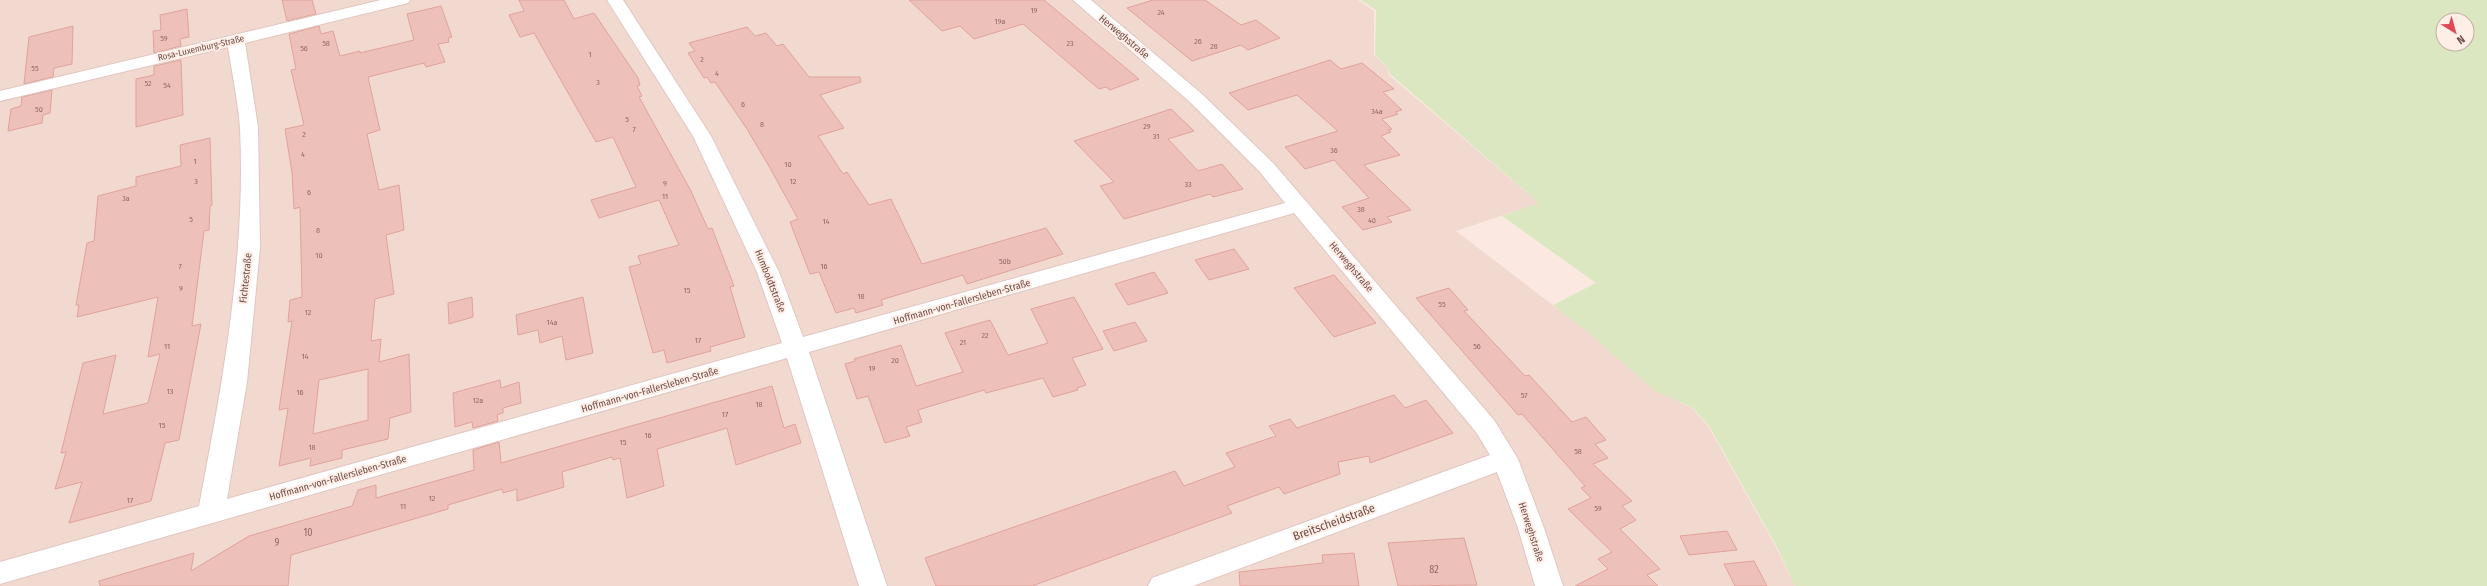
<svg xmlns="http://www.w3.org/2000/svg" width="2487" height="586" viewBox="0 0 2487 586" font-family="'Fira Sans Condensed',sans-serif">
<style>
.residential{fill:#f2d9d0}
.green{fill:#dbe7c0;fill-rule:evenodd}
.building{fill:#eec0ba;stroke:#e0a29b;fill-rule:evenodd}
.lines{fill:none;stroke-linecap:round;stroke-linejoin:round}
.minor-casing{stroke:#e0c6c0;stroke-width:2}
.minor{fill:#fff;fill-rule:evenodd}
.labels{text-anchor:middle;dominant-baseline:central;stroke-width:4;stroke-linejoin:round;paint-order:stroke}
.number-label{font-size:8px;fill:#906965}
.far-street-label{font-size:9px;fill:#704c49;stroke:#feeee6}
.street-label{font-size:10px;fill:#704c49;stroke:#feeee6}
.near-number-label{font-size:10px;fill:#906965}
.near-street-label{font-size:12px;fill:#704c49;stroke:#feeee6}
</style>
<rect width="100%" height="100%" fill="#fbe9e1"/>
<!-- residential -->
<path class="residential" d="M0,0H1358L1374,11V54L1388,68L1389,75L1539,203L1456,231L1583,328L1656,391L1691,407L1708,426L1776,547L1795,586H0Z"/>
<!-- green -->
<path class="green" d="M1360,0H2487V586H1795L1777,547L1709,426L1692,407L1655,391L1583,328L1553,305L1596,283L1502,216L1539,203L1390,74L1388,68L1375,54L1376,10ZM2443,20H2467V44H2443Z"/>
<!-- building -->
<path class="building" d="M282,0H312L316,14L287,21Z
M519,0H564L574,19L594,13L638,78L640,85L637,86L642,96L639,97L691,191L708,229L712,228L734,286L730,287L745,337L710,347L711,351L667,363L664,350L653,353L629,267L641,264L638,256L679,245L659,200L599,218L591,200L636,187L613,137L596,142L534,33L520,37L509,15L524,11Z
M909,0H1044L1139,79L1110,90L1106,87L1099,89L1023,24L974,39L960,26L942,31Z
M1153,0H1205L1241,25L1256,20L1280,38L1248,50L1241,45L1192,61L1127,8Z
M441,6L452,37L448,38L449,42L438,44L445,62L426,67L424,63L368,77L380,130L367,134L379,190L399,185L404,230L386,235L394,294L375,299L371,341L381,339L379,362L409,354L411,412L390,418L388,439L342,450V458L310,466L311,458L279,466L288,408L279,410L292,321L288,322L290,300L302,297L300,207L294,209L292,173L285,129L304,125L291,70L296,69L289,34L319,26L321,34L333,31L340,56L360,51V53L414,40L407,14ZM368,369V420L313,434L319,380Z
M187,9L189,37L180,39L181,46L154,53L153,31L161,30L160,15Z
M73,26L72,64L54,68L53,77L24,84L29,37Z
M747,27L755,36L766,33L777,46L783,44L809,77H860L861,82L820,95L844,128L818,136L843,174L847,172L869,205L891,199L922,264L1046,228L1063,254L967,284L963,275L881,300L883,305L856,313L854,308L836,313L819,272L810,274L790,222L798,219L770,168L747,129L715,82L711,83L707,77L704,78L688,53L695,51L689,43Z
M181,60L183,115L136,127V79L154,75V66Z
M1330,60L1341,69L1362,63L1394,89L1383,92L1402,110L1395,112L1398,114L1382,119L1392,129L1388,130L1391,132L1381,136L1400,155L1364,165L1411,210L1387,217L1392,222L1363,230L1342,207L1369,198L1334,160L1305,169L1285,147L1338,131L1297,95L1248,110L1229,93Z
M52,90L50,113L43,115L42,123L8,131L11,109L21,106L22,97Z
M1171,109L1194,131L1168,139L1198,171L1222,164L1243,189L1213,197L1210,194L1124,219L1100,186L1114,182L1074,141Z
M210,138L212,205L210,206L209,230L204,231L192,326L201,324L179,440L165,443L151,501L69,523L82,482L55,489L66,452L61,453L83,363L116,355L103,414L148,403L160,354L148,357L158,297L77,317L79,305H76L87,243L94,241L98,196L136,186V177L181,166L180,145Z
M1234,249L1249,269L1209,280L1195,260Z
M1154,272L1168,293L1128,305L1115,284Z
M1334,275L1376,323L1334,337L1294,288Z
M1449,288L1468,310L1464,311L1525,376L1529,375L1572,422L1586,417L1606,440L1595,444L1608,458L1593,464L1632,501L1622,506L1636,520L1620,529L1660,569L1647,575L1658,586H1575L1608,569L1598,559L1612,552L1568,509L1591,498L1581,488L1585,486L1522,414L1518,415L1416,298Z
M472,297L473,317L449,324L448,303Z
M583,297L593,353L566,360L562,336L540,343L538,330L518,335L516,315Z
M1074,297L1103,349L1072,358L1086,385L1077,388L1078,390L1053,397L1043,378L986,393L984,390L918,410L922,422L906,427L910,436L885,443L868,396L857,399L845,364L855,361L854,359L901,345L916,386L963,372L945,333L990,320L1008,355L1048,343L1031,309Z
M1135,322L1147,341L1114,351L1103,331Z
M500,380L501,388L519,382L521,403L503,408V413L497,415L498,421L473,428L472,422L455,427L453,393Z
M772,386L784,428L795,424L801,443L736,465L727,428L657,449L664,486L627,498L620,458L613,460L612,457L562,472L564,487L517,501V489L503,493L502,489L448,505V509L291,555L288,586H100L99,581L194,553L191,571L249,536L352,506L358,490L376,485V498L474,470L473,450L499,442L501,463Z
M1394,395L1405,408L1426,400L1453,433L1370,463L1369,456L1338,462L1340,474L1284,494L1279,487L1227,506L1232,513L1032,586H936L925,558L1175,471L1184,486L1235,467L1226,453L1276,436L1269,426L1290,419L1297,428Z
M1727,531L1737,550L1689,555L1680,536Z
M1464,538L1477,585L1398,586L1388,543Z
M1354,553L1359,586H1240L1239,572L1323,563L1322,555Z
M1754,561L1767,586H1735L1724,564Z"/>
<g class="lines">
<!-- minor casing -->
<g class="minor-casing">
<path id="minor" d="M381,0H410L408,3L245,43L258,127L260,248L247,382L227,499L782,343L757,272L693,136L607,0H623L711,136L779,272L803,337L1285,203L1260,172L1191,103L1073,0H1091L1203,95L1274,164L1494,420L1518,459L1544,528L1563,586H1535L1518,528L1497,472L1193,586H1148L1152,578L1490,455L1476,432L1294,213L809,352L887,586H859L787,358L0,584V562L199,506C223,382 246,255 240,128C238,101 232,73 228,47L0,101V91Z"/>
</g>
<!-- minor -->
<use href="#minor" class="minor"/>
</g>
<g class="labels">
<!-- number labels -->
<g class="number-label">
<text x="1034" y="10">19</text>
<text x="1161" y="12">24</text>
<text x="1000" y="21">19a</text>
<text x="164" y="38">59</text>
<text x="1198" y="41">26</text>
<text x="326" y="43">58</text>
<text x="1070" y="43">23</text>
<text x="1214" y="46">28</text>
<text x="304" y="48">56</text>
<text x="590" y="54">1</text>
<text x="702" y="59">2</text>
<text x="35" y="68">55</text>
<text x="717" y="73">4</text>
<text x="598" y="82">3</text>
<text x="148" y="83">52</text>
<text x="167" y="85">54</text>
<text x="743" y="104">6</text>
<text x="39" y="109">50</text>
<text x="1377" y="111">34a</text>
<text x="627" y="119">5</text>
<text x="762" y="124">8</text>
<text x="1147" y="126">29</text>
<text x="634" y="129">7</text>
<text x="304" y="134">2</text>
<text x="1156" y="136">31</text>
<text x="1334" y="150">36</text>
<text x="303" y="154">4</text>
<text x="195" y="161">1</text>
<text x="788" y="164">10</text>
<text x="196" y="181">3</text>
<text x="793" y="181">12</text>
<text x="665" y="183">9</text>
<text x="1188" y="184">33</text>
<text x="309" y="192">6</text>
<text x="665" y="196">11</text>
<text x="126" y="198">3a</text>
<text x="1361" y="209">38</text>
<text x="191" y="219">5</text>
<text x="1372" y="220">40</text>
<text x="826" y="221">14</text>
<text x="318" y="230">8</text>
<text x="319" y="255">10</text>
<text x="1005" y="261">50b</text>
<text x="180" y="266">7</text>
<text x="824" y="266">16</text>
<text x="181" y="288">9</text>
<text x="687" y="290">15</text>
<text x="861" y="296">18</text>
<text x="1442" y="304">55</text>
<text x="308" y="312">12</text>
<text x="552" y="322">14a</text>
<text x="985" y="335">22</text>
<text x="698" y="340">17</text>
<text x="963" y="342">21</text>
<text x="167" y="346">11</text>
<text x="1477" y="346">56</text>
<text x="305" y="356">14</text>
<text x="895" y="360">20</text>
<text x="872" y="368">19</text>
<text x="170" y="391">13</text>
<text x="300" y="392">16</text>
<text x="1524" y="395">57</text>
<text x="478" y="400">12a</text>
<text x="759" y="404">18</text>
<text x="725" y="414">17</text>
<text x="162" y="425">15</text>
<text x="648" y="435">16</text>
<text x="623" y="442">15</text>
<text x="312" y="447">18</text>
<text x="1578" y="451">58</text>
<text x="432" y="498">12</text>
<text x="130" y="500">17</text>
<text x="403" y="506">11</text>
<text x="1598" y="508">59</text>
</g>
<!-- far-street labels -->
<g class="far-street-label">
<text transform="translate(201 48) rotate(-13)">Rosa-Luxemburg-Straße</text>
</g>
<!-- street labels -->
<g class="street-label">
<text transform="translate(1124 37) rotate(40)">Herweghstraße</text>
<text transform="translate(1351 267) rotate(50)">Herweghstraße</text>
<text transform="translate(246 278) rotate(-84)">Fichtestraße</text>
<text transform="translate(770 281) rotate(68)">Humboldtstraße</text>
<text transform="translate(962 302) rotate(-16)">Hoffmann-von-Fallersleben-Straße</text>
<text transform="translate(650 390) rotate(-16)">Hoffmann-von-Fallersleben-Straße</text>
<text transform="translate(338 478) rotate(-16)">Hoffmann-von-Fallersleben-Straße</text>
<text transform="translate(1531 532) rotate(72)">Herweghstraße</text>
</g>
<!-- near-number labels -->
<g class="near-number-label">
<text x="308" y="533">10</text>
<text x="277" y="543">9</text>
<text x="1434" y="570">82</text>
</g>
<!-- near-street labels -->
<g class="near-street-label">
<text transform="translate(1334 522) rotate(-20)">Breitscheidstraße</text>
</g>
</g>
<!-- north arrow -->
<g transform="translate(2455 32) rotate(143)"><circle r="19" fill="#feeee6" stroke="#c5ada7"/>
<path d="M0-3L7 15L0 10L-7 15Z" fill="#df4b53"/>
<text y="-6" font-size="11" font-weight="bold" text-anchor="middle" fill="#704c49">N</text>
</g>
</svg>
